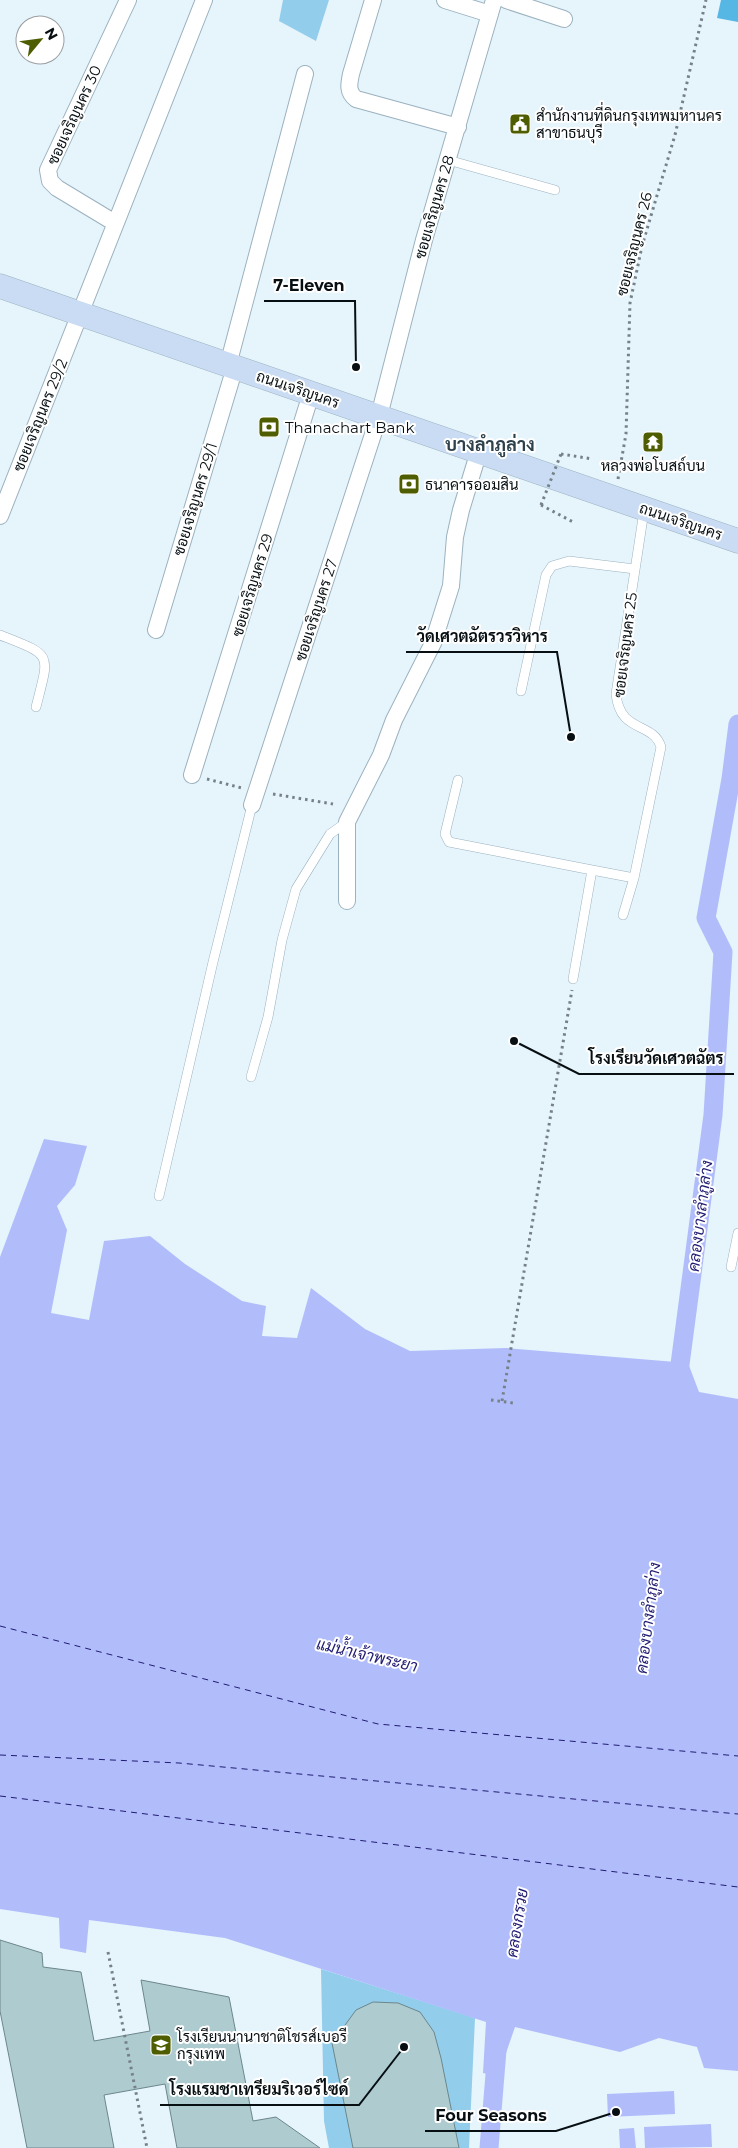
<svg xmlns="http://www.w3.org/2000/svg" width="738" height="2148" viewBox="0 0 738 2148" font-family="Montserrat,Sarabun,sans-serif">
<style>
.green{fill:#92cdec}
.forest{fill:#57b7e4}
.water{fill:#b1bcfb}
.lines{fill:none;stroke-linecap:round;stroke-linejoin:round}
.canal{stroke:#b1bcfb;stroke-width:19}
.ferry{stroke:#201c72;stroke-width:1;stroke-dasharray:6 5;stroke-linecap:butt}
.building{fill:#aecbd0;stroke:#6c878c}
.lane-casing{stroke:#9bb2bf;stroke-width:10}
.street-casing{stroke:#9bb2bf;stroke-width:18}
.secondary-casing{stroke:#9bb2bf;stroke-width:25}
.path{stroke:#768187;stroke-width:3;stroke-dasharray:2.5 4;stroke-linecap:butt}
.lane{stroke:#fff;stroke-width:9}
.street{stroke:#fff;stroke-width:16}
.secondary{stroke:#c9dcf3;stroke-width:24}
.path-bridge{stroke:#768187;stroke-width:3;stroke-dasharray:2.5 4;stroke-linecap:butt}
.labels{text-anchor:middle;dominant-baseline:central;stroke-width:4;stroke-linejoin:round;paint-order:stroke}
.street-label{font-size:15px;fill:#070f13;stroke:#fff}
.poi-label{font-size:15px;fill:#070f13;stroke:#fff;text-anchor:start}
.water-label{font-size:16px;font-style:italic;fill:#201c72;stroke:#fff}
.quarter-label{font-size:18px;font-weight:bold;fill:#2d414c;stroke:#fff}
.leader{fill:none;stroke:#070f13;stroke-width:2}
.callout-dot{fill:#070f13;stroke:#fff;stroke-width:2}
.callout-label{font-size:16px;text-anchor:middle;font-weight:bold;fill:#070f13;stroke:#fff;stroke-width:4;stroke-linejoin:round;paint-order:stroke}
</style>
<rect width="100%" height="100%" fill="#e6f4fc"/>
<!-- green -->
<path class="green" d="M283,0H329L316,41L279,21Z
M321,1969L475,2018L469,2148H329L324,2121Z"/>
<!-- forest -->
<path class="forest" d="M721,0H738V22L717,18Z"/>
<!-- water -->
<path class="water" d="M44,1139L87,1146L75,1185L57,1206L67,1230L51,1313L89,1320L104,1241L150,1236L185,1264L242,1301L266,1306L262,1336L297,1338L311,1288L365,1329L410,1351L506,1348L688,1363L699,1392L738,1399V2071L704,2068L697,2047L659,2038L620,2052L515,2027L498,2076L483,2073L486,2022L225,1938L89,1920L86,1953L60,1948L59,1918L0,1909V1257Z
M674,2091L675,2114L608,2117L607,2094Z
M711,2124L712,2147L645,2148L644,2127Z
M634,2128L636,2148H620L619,2129Z"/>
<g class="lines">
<!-- canal -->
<path class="canal" d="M677,1387L713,1115L723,952L706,918L731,779L738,724
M489,2148L497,2050"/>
<!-- ferry -->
<path class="ferry" d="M0,1626L378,1724L738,1756
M0,1755L179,1763L738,1814
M0,1796L738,1887"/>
</g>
<!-- building -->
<path class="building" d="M0,1940L42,1953L43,1967L81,1972L94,2041L150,2031L141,1980L229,1997L253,2121L276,2117L320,2148H177L165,2084L104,2095L114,2148H27L0,2011Z
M373,2002L398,2003L420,2012L434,2032L441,2058L459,2148H353L332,2043L356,2010Z"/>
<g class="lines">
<!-- lane casing -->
<g class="lane-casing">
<path id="lane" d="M448,160L555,190
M0,635C53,656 50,652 36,707
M521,691L546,575L552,566L569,561L635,569
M458,780L445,834L449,842L592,870
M623,915L634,878L661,747C653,721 620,734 616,694L644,511
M573,979L592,870L634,878
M251,1077L268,1017L282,940L296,889L330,834L347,822
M159,1196L213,962L252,805
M731,1267L738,1233"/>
</g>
<!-- street casing -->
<g class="street-casing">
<path id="street" d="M373,0L351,74C349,84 347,92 356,99L458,127
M445,0L490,14
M506,0L564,19
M115,223L57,188L50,181L48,170L128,0
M228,365L305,74
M0,516L204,0
M156,630L235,367
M192,775L311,394
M252,805L379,416L424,240L494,0
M347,901V822L381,755L394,720L433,643L451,586L455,537L461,510L479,451"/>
</g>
<!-- secondary casing -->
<g class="secondary-casing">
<path id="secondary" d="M0,286L738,541"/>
</g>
<!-- path -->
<path class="path" d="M561,454L593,459
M618,479L626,434L630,303L642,246L675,135L706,0
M541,505L575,523
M207,779L242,788
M273,794L333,804
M491,1400L513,1403
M502,1401L572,990
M108,1952L147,2148"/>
<!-- lane -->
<use href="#lane" class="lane"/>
<!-- street -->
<use href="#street" class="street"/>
<!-- secondary -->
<use href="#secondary" class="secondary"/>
<!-- path-bridge -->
<path class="path-bridge" d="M541,505L561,454"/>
</g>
<!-- icons -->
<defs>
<g id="civic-square" transform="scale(1.125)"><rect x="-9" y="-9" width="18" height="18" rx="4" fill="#4e5d00" stroke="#fff"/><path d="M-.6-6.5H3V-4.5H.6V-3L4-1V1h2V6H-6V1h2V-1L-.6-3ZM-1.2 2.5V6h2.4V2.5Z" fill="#fff"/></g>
<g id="bank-square" transform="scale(1.125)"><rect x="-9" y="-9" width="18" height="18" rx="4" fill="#4e5d00" stroke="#fff"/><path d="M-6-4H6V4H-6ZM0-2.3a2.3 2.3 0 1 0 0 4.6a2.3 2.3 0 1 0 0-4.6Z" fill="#fff"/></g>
<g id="temple-square" transform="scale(1.125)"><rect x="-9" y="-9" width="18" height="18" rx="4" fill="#4e5d00" stroke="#fff"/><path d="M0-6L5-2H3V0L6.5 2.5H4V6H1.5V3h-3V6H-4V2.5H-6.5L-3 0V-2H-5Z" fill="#fff"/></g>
<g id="school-square" transform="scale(1.125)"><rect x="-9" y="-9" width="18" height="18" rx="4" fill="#4e5d00" stroke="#fff"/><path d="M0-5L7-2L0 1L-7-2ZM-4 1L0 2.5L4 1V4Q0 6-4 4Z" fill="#fff"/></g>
</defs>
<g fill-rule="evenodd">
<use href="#civic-square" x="520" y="124"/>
<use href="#bank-square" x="269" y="427"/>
<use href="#temple-square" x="653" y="442"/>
<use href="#bank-square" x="409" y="484"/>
<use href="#school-square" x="161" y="2045"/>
</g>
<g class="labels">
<!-- street labels -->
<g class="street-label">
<text transform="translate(74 115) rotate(-65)">ซอยเจริญนคร 30</text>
<text transform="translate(434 207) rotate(-74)">ซอยเจริญนคร 28</text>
<text transform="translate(634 244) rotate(-76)">ซอยเจริญนคร 26</text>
<text transform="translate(298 389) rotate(19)">ถนนเจริญนคร</text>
<text transform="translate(40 415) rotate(-68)">ซอยเจริญนคร 29/2</text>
<text transform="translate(195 499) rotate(-73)">ซอยเจริญนคร 29/1</text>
<text transform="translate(681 521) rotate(19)">ถนนเจริญนคร</text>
<text transform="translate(252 585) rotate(-73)">ซอยเจริญนคร 29</text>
<text transform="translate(316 610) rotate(-72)">ซอยเจริญนคร 27</text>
<text transform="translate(625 645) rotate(-83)">ซอยเจริญนคร 25</text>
</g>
<!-- poi labels -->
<g class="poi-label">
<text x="536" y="115">สํานักงานที่ดินกรุงเทพมหานคร<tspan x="536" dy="17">สาขาธนบุรี</tspan></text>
<text x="285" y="427">Thanachart Bank</text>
<text x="653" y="465" text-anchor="middle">หลวงพ่อโบสถ์บน</text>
<text x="425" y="484">ธนาคารออมสิน</text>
<text x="177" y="2036">โรงเรียนนานาชาติโชรส์เบอรี<tspan x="177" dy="17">กรุงเทพ</tspan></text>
</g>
<!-- water labels -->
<g class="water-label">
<text transform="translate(700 1216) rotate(-83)">คลองบางลำภูล่าง</text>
<text transform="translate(648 1618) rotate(-83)">คลองบางลำภูล่าง</text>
<text transform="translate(367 1655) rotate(13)">แม่น้ำเจ้าพระยา</text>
<text transform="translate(517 1923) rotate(-81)">คลองกรวย</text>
</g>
<!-- quarter labels -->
<g class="quarter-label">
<text x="490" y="445">บางลำภูล่าง</text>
</g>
</g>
<!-- callouts -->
<path class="leader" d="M356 367L355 301H264M571 737L557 652H406M514 1041L579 1074H734M404 2047L359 2105H160M616 2112L556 2131H425"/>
<g class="callout-dot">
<circle cx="356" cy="367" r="5"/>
<circle cx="571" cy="737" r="5"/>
<circle cx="514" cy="1041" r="5"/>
<circle cx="404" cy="2047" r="5"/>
<circle cx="616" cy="2112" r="5"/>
</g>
<g class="callout-label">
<text x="309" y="291">7-Eleven</text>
<text x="482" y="642">วัดเศวตฉัตรวรวิหาร</text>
<text x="656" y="1064">โรงเรียนวัดเศวตฉัตร</text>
<text x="259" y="2095">โรงแรมชาเทรียมริเวอร์ไซด์</text>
<text x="491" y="2121">Four Seasons</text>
</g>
<!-- north arrow -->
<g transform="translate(40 40) rotate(61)"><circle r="24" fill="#ffffff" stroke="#9c9fa1"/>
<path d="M0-4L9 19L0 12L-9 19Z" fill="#4e5d00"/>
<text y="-8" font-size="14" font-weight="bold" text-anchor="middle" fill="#070f13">N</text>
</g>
</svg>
